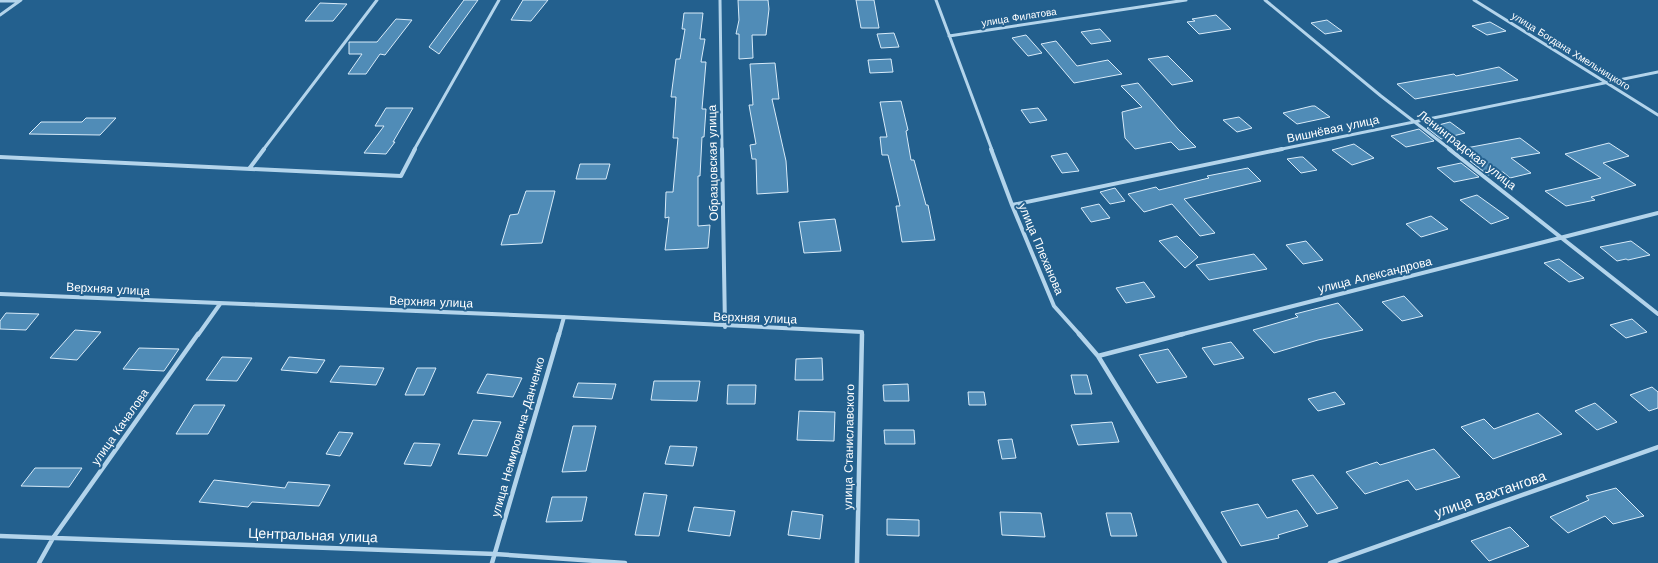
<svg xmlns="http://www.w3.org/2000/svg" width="1658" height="563" viewBox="0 0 1658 563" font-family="'Work Sans',sans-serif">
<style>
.building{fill:#508cb7;stroke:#d8ebf9}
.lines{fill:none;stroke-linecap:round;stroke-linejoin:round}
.minor-far2{stroke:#b3d4eb;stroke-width:3}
.minor-far1{stroke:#b3d4eb;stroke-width:4}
.minor{stroke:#b3d4eb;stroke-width:4.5}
.labels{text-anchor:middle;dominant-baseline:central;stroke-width:4;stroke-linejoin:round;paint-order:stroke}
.far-street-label{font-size:10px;fill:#fff;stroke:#23608e}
.street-label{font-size:12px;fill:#fff;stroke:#23608e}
.near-street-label{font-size:14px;fill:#fff;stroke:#23608e}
</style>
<rect width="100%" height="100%" fill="#23608e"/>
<!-- building -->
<path class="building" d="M464,0H478L439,54L429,47Z
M523,0H548L531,21L511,20Z
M738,0H768L769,9L766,35H752L753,58L739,59V34H736L739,20Z
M856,0H874L879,28H861Z
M320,3L347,4L333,21H305Z
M684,13H703L700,39H705L701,62H706L702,109H706L704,137H702L700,176H698V226L710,225L708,248L665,250L669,217L665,218L666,192H673L678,138H673L676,97H671L676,59H680L685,29H682Z
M1216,15L1231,29L1199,34L1187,22L1195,21L1192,19Z
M396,19L412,20L385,55L380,54L366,74H348L362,54H349V42H377Z
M1327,20L1342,31L1325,34L1311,23Z
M1490,22L1506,31L1487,35L1472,26Z
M1100,29L1111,41L1091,44L1081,32Z
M894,33L899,47L881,48L877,34Z
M1026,35L1042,53L1028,56L1012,38Z
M1056,41L1077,66L1108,60L1122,74L1074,83L1041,44Z
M1168,56L1193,81L1172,85L1148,59Z
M891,59L893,72L870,73L868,60Z
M775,63L779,99H772L786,161L788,192L757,194L756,159H752L750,145L756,144L749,105H753L750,64Z
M1499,67L1518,80L1415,99L1397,84L1454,74L1456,76Z
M1138,83L1178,129L1196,147L1179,150L1171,142L1135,149L1125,138L1122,112L1142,107L1121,86Z
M901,101L908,130L906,131L911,160H914L926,205H928L935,240L902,242L896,206H900L888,155H882L880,137H887L880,102Z
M1312,106H1315L1330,117L1297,124L1283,113Z
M386,108H413L393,142H395L386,154L364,153L384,126H375Z
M1038,108L1047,120L1030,123L1021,110Z
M1239,117L1252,128L1237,132L1223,120Z
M86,118H116L100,135L29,134L41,122H82Z
M1450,122L1465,133L1441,139L1427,128Z
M1419,129L1434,141L1406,147L1391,136Z
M1520,138L1540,153L1511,158L1531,173L1510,178L1503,172L1488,175L1470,161L1480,160L1466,148Z
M1609,143L1629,156L1603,163L1636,185L1591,197L1595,200L1566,206L1545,191L1601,178L1565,154Z
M1354,144L1374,158L1352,165L1332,150Z
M1067,153L1079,171L1062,173L1051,156Z
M1300,157H1303L1317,170L1301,173L1287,159Z
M1461,163L1479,177L1454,182L1437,168Z
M580,164H610L606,179H576Z
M1248,168L1261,181L1184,199L1215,233L1200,236L1172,204L1144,212L1128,194L1156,187L1159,190L1209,178L1207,176Z
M1115,188L1125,201L1110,204L1100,192Z
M526,191H555L542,243L501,245L510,215L518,214Z
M1477,195L1509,218L1491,224L1460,200Z
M1099,204L1110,218L1091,222L1081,208Z
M1431,216L1448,229L1421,237L1406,224Z
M835,219L841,251L804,253L799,222Z
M1177,236L1198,257L1185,268L1159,241Z
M1306,241L1323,260L1303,264L1286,245Z
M1631,241L1650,255L1628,260L1626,259L1617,261L1600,247Z
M1254,254L1267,269L1209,280L1196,265Z
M1559,259L1584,278L1569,282L1544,263Z
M1144,282L1155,297L1126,303L1116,288Z
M1404,296L1423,316L1402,321L1382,302Z
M1338,303L1363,330L1318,340L1274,353L1253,330L1298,317L1295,314Z
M6,313L39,314L26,330L0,329V321Z
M1632,319L1647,332L1626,338L1610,325Z
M75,330L101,332L77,360L50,358Z
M1231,342L1244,358L1214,365L1202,348Z
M139,348L179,349L164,371L123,369Z
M1168,349L1187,377L1157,383L1139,355Z
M222,357L252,358L237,381L206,380Z
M289,357L325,360L317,373L281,370Z
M822,358L823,380H795L796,359Z
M340,366L384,368L376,385L330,382Z
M417,368H436L424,395H405Z
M487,374L522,378L513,397L477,393Z
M1071,375H1087L1092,394H1075Z
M654,381H700L697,401L651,400Z
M578,383L616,384L612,399L573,397Z
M908,384L909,401H884L883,385Z
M728,385H756L755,404H727Z
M1652,387L1658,392V408L1649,411L1630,395Z
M968,392H984L986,405H969Z
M1335,392L1345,404L1318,411L1308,399Z
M1595,403L1617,422L1597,430L1575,411Z
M194,405H225L208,434H176Z
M799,411L835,412L834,441L797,440Z
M1538,413L1562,434L1493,459L1461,427L1484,419L1494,429Z
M473,420L501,422L487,456L458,454Z
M1112,422L1119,442L1078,445L1071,425Z
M573,426H596L586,471L562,472Z
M884,430H914L915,444H885Z
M339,432L353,433L340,456L326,454Z
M1012,439L1016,458L1002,459L998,440Z
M414,443L440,444L431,466L404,464Z
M670,446L697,447L693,466L665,464Z
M1434,449L1460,477L1416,490L1408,480L1365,494L1346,472L1377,462L1380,465Z
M35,468H82L69,487L21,486Z
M1313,475L1338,508L1317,514L1292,480Z
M214,480L285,488L288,482L330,485L319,506L252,502L248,507L199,502Z
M1616,488L1644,516L1613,524L1605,516L1568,533L1550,517L1589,500L1586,496Z
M644,493L667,495L659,536L635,535Z
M552,497H587L582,521L546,522Z
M1258,504L1267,518L1297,510L1308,526L1278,535L1279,538L1241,546L1221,512Z
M694,507L735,511L730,536L688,531Z
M792,511L823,515L820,539L788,535Z
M1000,512L1041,513L1045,537L1002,535Z
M1106,513H1131L1137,536H1111Z
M887,519L919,520V536L887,535Z
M1510,527L1529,546L1489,561L1471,541Z"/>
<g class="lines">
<!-- minor-far2 -->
<path class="minor-far2" d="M720,0L722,150
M936,0L992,150
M1265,0L1381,96L1451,150
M1474,0L1658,115
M0,1H19
M0,15L21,0
M949,36L1186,0
M263,150L377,0
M414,150L499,0
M1277,150L1658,72"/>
<!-- minor-far1 -->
<path class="minor-far1" d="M722,149L725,327
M991,149L1012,205L1054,306L1080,335
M1449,149L1658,314
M0,157L401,176L415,149
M249,169L264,149
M1012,205L1282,149
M0,294L563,317L862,332V335
M198,335L220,304
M559,335L564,317
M1179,335L1658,213"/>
<!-- minor -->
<path class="minor" d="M1079,334L1098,356L1225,563
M1098,356L1183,334
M0,536L495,554L625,563
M39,563L53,538L198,334
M492,563L559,334
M857,563L862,334
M1330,563L1658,447"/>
</g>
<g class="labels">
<!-- far-street labels -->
<g class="far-street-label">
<text transform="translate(1019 17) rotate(-9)">улица Филатова</text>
<text transform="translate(1571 51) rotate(32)">улица Богдана Хмельницкого</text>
</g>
<!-- street labels -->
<g class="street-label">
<text transform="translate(1333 129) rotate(-12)">Вишнёвая улица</text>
<text transform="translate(1467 150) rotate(38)">Ленинградская улица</text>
<text transform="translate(713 163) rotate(-91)">Образцовская улица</text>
<text transform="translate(1041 249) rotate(67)">улица Плеханова</text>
<text transform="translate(1375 275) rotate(-14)">улица Александрова</text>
<text transform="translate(108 289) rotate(3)">Верхняя улица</text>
<text transform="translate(431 302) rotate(2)">Верхняя улица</text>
<text transform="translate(755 318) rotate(2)">Верхняя улица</text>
<text transform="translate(120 427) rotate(-55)">улица Качалова</text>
<text transform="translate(518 437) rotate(-74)">улица Немировича-Данченко</text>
<text transform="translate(849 447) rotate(-89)">улица Станиславского</text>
</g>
<!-- near-street labels -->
<g class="near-street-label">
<text transform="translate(1490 494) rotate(-19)">улица Вахтангова</text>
<text transform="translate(313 535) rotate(2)">Центральная улица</text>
</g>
</g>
</svg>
